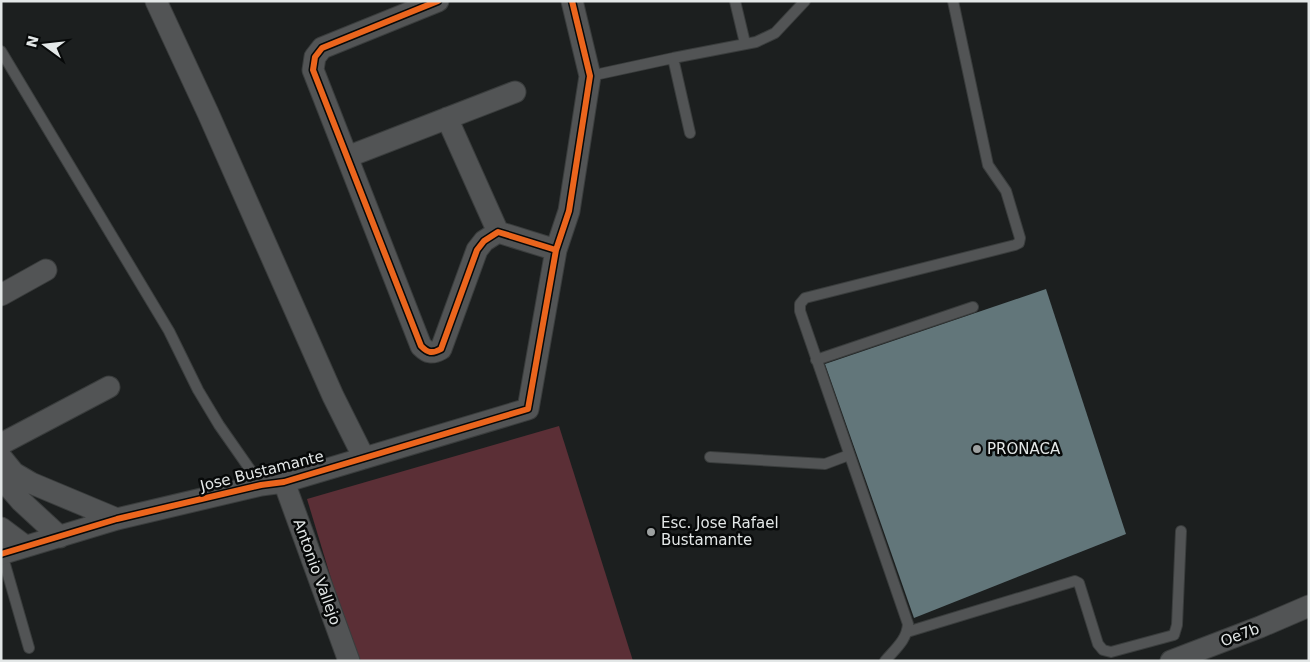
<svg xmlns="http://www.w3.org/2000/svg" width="1310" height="662" viewBox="0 0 1310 662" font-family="'DejaVu Sans',sans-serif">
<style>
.green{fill:#5b2f36}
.building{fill:#62767a}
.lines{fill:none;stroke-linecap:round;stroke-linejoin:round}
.lane-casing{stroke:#3a3d3d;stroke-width:12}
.street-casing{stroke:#3a3d3d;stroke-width:23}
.lane{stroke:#525455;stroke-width:10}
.street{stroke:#525455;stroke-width:21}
.cycleway-casing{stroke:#070909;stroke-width:9}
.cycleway{stroke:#eb651d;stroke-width:6}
.poi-dot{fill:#9da1a1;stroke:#070909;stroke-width:2}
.labels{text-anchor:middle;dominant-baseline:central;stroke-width:5;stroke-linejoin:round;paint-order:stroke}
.poi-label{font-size:15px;fill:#e3e7e7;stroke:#070909;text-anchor:start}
.street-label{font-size:15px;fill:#e3e7e7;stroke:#070909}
</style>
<rect width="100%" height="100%" fill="#1c1f1f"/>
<!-- green -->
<path class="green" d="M559,426L633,661H356L307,499Z"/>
<!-- building -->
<path class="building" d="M1046,289L1126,534L914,618L825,364Z"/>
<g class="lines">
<!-- lane casing -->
<g class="lane-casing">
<path id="lane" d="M735,1L745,43
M1,51L169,331L198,390L219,425L261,485
M673,58L690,133
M590,76L673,58L756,42L775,33L805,1
M816,360L973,307
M710,457L825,464L849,455
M2,554L29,648
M907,632L1075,581L1079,583L1098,644L1103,650L1111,652L1174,635L1177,625L1181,531
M885,661C895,649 907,640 908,624L800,311V304L805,298L1015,245L1019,243L1020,238L1006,191L988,165L953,1"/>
</g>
<!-- street casing -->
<g class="street-casing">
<path id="street" d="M156,1L208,113L333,396L364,458
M438,1L322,48L315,57L313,70L421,346C428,353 432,354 441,349L477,250L484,241L498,232L556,250
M447,118L498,232
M347,157L515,92
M1,295L46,270
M1,444L109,387
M1,457L14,473L31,483L117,519
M1,478L21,501L60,537
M284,482L349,661
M1,528L25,546
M1,554L117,519L261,485L284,482L528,409L556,250L569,211L590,76L572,1
M1171,661L1260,627L1309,606"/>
</g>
<!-- lane -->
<use href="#lane" class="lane"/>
<!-- street -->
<use href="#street" class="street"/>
<!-- cycleway casing -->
<g class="cycleway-casing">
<path id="cycleway" d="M438,1L322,48L315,57L313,70L421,346C428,353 432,354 441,349L477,250L484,241L498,232L556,250
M1,554L117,519L261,485L284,482L528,409L556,250L569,211L590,76L572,1"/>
</g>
<!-- cycleway -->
<use href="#cycleway" class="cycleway"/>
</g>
<!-- markers -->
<g class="poi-dot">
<circle cx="977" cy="449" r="5"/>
<circle cx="651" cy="532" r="5"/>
</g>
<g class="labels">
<!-- poi labels -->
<g class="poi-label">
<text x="987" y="449">PRONACA</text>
<text x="661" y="523">Esc. Jose Rafael<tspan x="661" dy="17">Bustamante</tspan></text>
</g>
<!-- street labels -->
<g class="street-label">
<text transform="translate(262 471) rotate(-14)">Jose Bustamante</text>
<text transform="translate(317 572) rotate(70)">Antonio Vallejo</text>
<text transform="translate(1240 635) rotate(-21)">Oe7b</text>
</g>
</g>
<!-- border -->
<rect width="1310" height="662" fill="none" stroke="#e3e7e7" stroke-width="5"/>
<!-- north arrow -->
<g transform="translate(45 45) rotate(285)" stroke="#070909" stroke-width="4" paint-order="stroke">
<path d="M0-4L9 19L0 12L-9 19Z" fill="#e3e7e7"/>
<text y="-8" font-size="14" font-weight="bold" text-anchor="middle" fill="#e3e7e7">N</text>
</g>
</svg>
